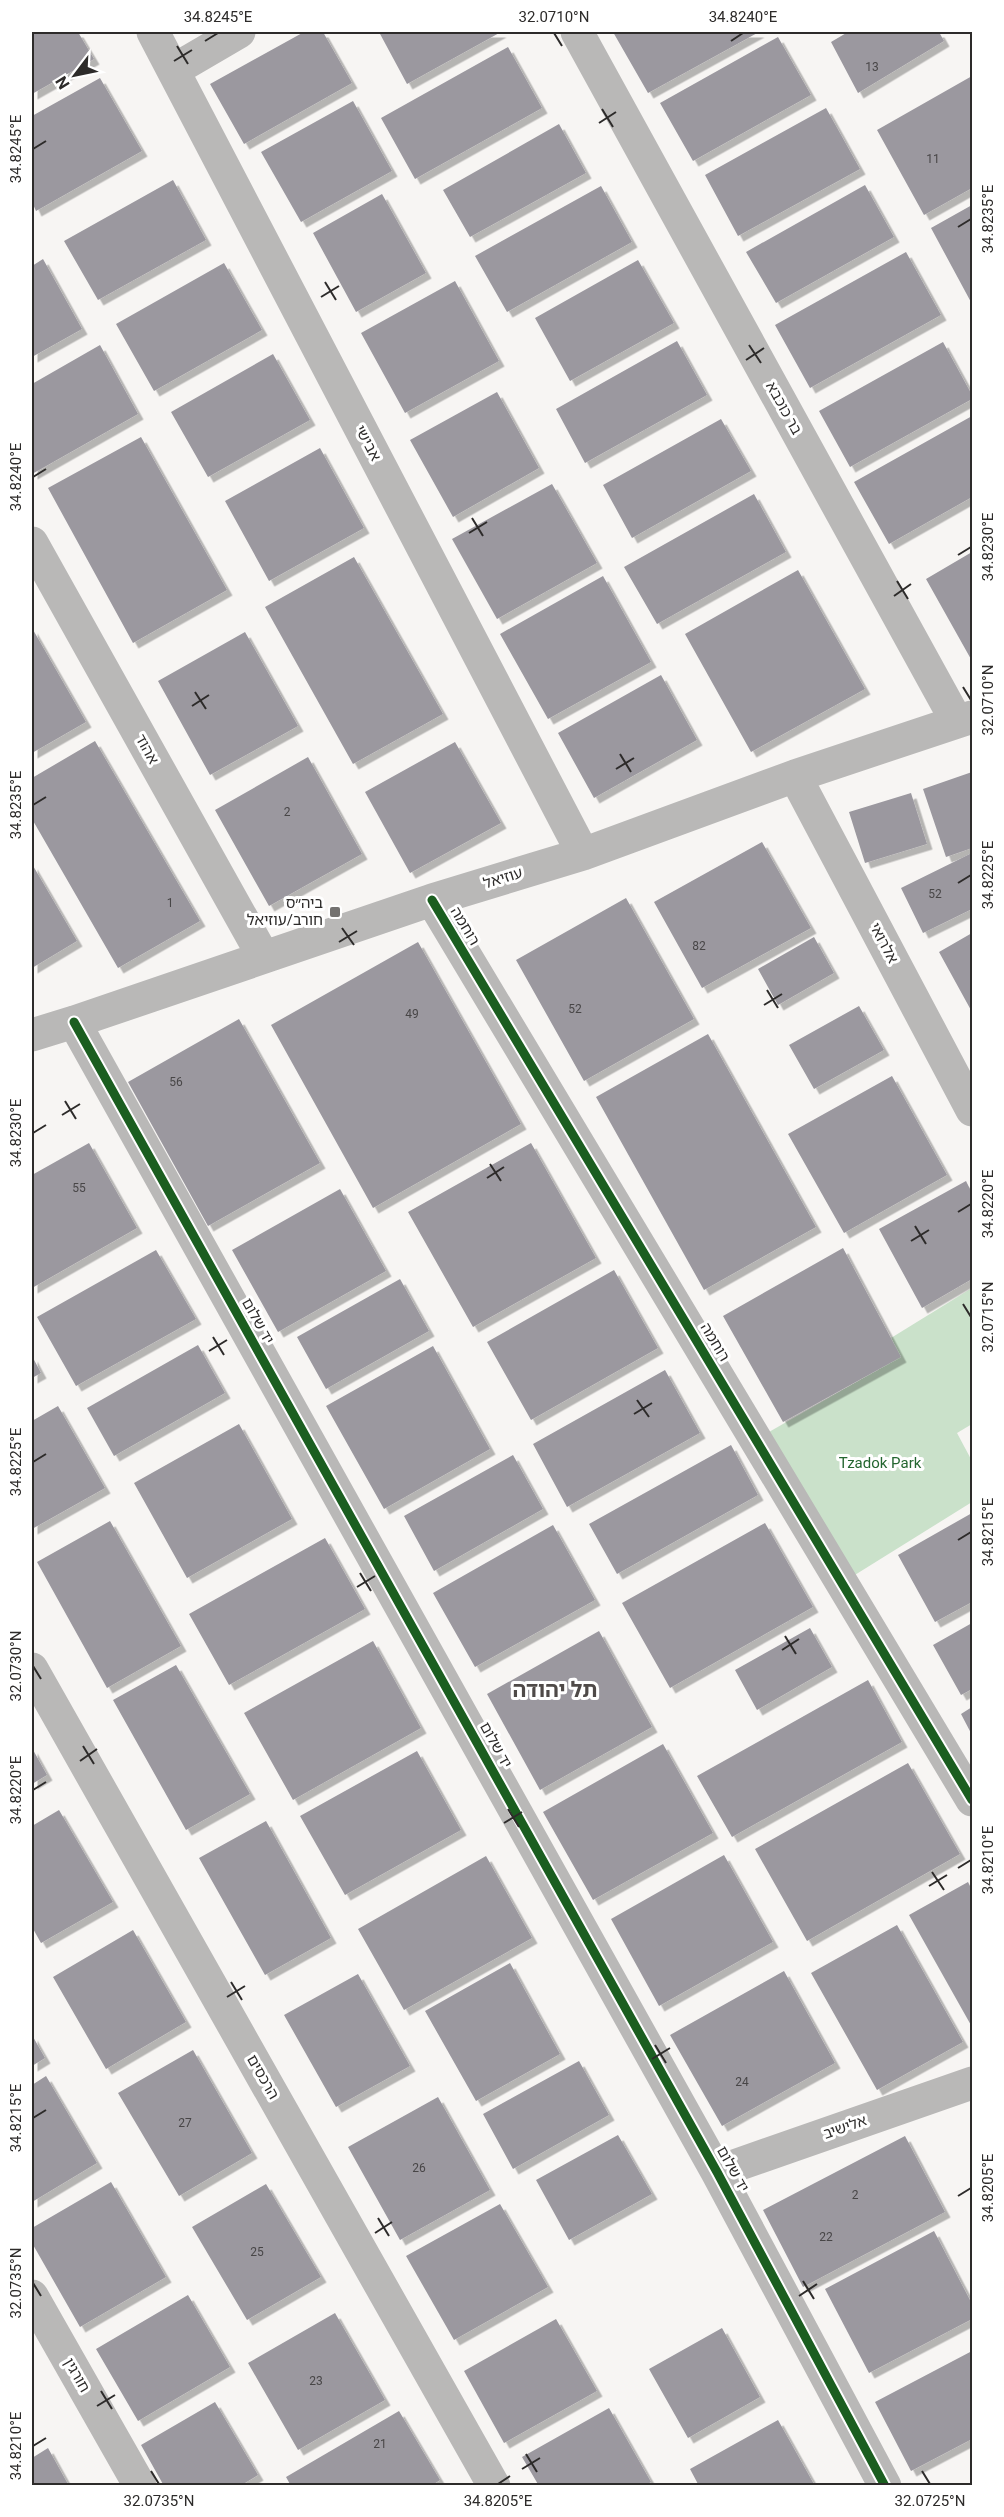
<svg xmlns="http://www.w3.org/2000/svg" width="1004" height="2517" viewBox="0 0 1004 2517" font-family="Roboto,'Noto Sans Hebrew',sans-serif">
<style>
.green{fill:#cae1ca}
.building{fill:#9b989f;filter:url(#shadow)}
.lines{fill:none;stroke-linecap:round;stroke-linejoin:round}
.minor{stroke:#b9b8b7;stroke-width:33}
.cycleway-casing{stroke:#fff;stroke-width:13}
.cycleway{stroke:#1b5e20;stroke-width:9}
.ticks{fill:none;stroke:#2d2b2a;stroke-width:2}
.poi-dot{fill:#747270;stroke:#fff;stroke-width:2}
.labels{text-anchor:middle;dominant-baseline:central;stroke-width:6;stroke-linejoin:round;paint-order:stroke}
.number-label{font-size:12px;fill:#484647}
.street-label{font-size:15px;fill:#2d2b2a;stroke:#fff}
.poi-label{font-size:15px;fill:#2d2b2a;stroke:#fff;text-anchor:end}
.park-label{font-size:15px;fill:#246630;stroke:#fff}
.district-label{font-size:21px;font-weight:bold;fill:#4f4a48;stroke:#fff}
.neatline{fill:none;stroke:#2d2b2a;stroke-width:2}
.ticks-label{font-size:15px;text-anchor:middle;fill:#2d2b2a}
</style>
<defs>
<filter id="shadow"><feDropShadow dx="5.5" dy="5.5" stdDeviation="0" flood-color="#0004"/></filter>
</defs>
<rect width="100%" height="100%" fill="#f7f5f3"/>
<!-- green -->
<path class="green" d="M972,1288V1424L957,1433L972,1461V1502L850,1578L762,1436L900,1357L891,1338Z"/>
<!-- building -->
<path class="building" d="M32,32H78L94,59L32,94Z
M304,32H323L352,83L244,144L210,84Z
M379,32H501L407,84Z
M613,32H759L648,93Z
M848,32H939L944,41L858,93L831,42Z
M778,37L811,95L693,161L660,103Z
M508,47L542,108L415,179L381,118Z
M972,76V188L924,215L877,130Z
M100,78L142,151L36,211L32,202V116Z
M353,101L392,171L301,222L261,152Z
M826,108L860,169L738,236L705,175Z
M559,124L586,173L470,237L443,190Z
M173,180L206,240L98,300L64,241Z
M865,185L894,237L776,303L746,252Z
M601,186L632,242L507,312L475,256Z
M382,194L426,273L356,312L313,233Z
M972,205V304L931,228Z
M906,252L941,315L810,388L775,325Z
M43,259L82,329L32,357V266Z
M638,260L674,323L570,381L535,318Z
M224,263L262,330L154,391L116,324Z
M455,281L499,361L405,413L361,333Z
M677,341L707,395L585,463L556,409Z
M943,342L972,395V399L850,467L819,411Z
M100,345L138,414L32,474V384Z
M273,354L310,420L208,477L171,412Z
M497,392L539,468L453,517L410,440Z
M972,416V497L889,544L854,482Z
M721,419L751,471L632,538L603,485Z
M141,437L227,590L133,643L48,488Z
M320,448L364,528L269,581L225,501Z
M552,484L597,563L497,619L452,539Z
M754,494L786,552L657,624L624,567Z
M972,552V661L926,579Z
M354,557L443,714L353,764L265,607Z
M798,570L865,689L751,752L685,634Z
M603,576L651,662L548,719L500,634Z
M32,628L86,722L32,753Z
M245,632L298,726L210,775L158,681Z
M661,675L697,740L594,798L558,733Z
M95,741L200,921L118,968L32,819V778Z
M455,742L501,823L410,873L365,792Z
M308,757L362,854L269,906L215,810Z
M972,772V848L946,857L923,789Z
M911,793L927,844L865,863L849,812Z
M762,842L811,928L702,988L654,902Z
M972,853V909L923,933L901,888Z
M32,864L77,941L32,968Z
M626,898L694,1019L584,1081L516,960Z
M972,933V1012L939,952Z
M814,937L834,973L778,1005L758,969Z
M418,942L521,1124L373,1208L271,1025Z
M859,1006L884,1050L814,1089L789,1045Z
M239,1019L320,1163L208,1226L128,1082Z
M708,1034L816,1227L704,1290L596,1097Z
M892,1076L947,1175L844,1233L788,1134Z
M89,1143L137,1228L32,1288V1175Z
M531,1143L596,1258L473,1327L408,1212Z
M966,1181L972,1193V1279L922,1308L879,1229Z
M340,1189L386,1271L278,1332L232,1250Z
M843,1248L901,1357L783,1422L723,1316Z
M156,1250L196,1319L76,1386L37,1317Z
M614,1270L658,1348L531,1420L487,1342Z
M400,1279L429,1331L326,1389L297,1337Z
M198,1345L225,1393L114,1456L87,1408Z
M433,1346L490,1449L384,1509L326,1406Z
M32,1356L41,1373L32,1378Z
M665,1370L700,1433L567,1507L533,1444Z
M58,1406L105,1488L32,1529V1421Z
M239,1424L292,1519L187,1578L134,1483Z
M731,1445L758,1495L617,1574L589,1524Z
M513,1455L543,1509L434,1571L404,1516Z
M972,1513V1602L935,1622L898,1555Z
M110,1521L181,1646L107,1688L37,1562Z
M765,1523L813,1607L670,1688L622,1603Z
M553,1525L595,1600L475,1667L433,1593Z
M325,1538L365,1609L229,1685L189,1614Z
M972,1623V1689L961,1695L933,1645Z
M810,1628L832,1667L757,1710L735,1670Z
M599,1631L652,1727L540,1790L487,1694Z
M373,1641L421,1728L293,1800L244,1713Z
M176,1665L250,1794L186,1830L113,1700Z
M868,1680L902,1742L732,1837L697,1776Z
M972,1707V1735L961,1714Z
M663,1744L713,1833L593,1900L543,1812Z
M32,1748L47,1775L32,1784Z
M417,1751L461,1830L345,1895L300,1816Z
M908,1763L960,1854L807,1941L755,1849Z
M59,1810L113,1902L41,1943L32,1927V1826Z
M266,1821L331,1938L265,1975L199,1858Z
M724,1855L773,1942L659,2006L611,1919Z
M486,1856L532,1938L404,2010L358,1929Z
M968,1882L972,1890V2027L909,1915Z
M897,1925L963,2042L877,2090L811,1973Z
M133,1930L186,2022L106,2069L53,1977Z
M510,1963L560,2054L476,2101L425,2011Z
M784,1971L835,2063L722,2126L670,2035Z
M358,1974L410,2066L336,2107L284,2015Z
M32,2035L45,2058L32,2066Z
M193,2050L252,2153L179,2196L118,2093Z
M579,2061L609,2115L513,2169L483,2114Z
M46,2076L97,2163L32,2202V2085Z
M438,2097L490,2190L400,2240L348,2147Z
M618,2135L652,2194L569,2240L536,2180Z
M905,2136L945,2212L803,2287L763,2210Z
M111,2182L166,2277L80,2327L32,2243V2228Z
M266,2184L321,2277L247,2320L192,2227Z
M500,2204L548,2287L454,2340L406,2256Z
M934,2231L972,2304V2319L869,2373L825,2289Z
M188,2295L230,2367L138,2421L96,2349Z
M335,2313L385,2400L298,2450L248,2363Z
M556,2319L597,2391L504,2443L464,2371Z
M722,2328L760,2397L688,2438L649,2369Z
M972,2351V2439L911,2471L875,2402Z
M215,2402L258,2475L240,2486H164L141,2445Z
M609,2408L651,2482L644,2486H539L522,2457Z
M399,2411L440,2480L431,2486H291L286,2477Z
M778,2420L815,2486H699L690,2469Z
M48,2448L69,2486H32V2458Z"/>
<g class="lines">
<!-- minor -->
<path class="minor" d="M153,32L583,854
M577,32L957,722
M174,70L239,32
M32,543L263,956
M795,776L972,1110
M432,900L972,1800
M74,1022L717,2172L885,2486
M32,1035L74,1022L432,900L583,854L795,776L972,717
M32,1669L494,2486
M717,2172L972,2083
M32,2296L140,2486"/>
<!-- cycleway casing -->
<g class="cycleway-casing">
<path id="cycleway" d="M432,900L972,1800
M74,1022L717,2172L885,2486"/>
</g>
<!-- cycleway -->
<use href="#cycleway" class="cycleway"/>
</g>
<!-- ticks -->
<path class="ticks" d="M554,33L562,46M205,41L218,33M731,41L743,33M177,46L188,64M174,61L192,50M602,109L613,127M599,123L616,112M33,149L46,141M958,227L971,219M325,282L336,300M321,297L339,286M749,345L761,363M746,360L764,348M33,477L46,469M472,518L483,536M469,533L487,522M958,555L971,547M897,581L908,599M894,596L911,584M963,687L971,700M195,692L206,709M192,706L209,695M620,754L631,772M616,769L634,758M33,805L46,797M958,883L971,875M342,928L354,945M339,942L357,931M767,990L778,1008M764,1005L782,994M65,1101L76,1119M62,1115L80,1104M33,1133L46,1125M490,1164L501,1181M487,1178L504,1167M958,1212L971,1204M915,1226L926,1244M911,1241L929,1230M963,1304L971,1317M213,1337L224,1355M209,1351L227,1340M637,1400L649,1417M634,1414L652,1403M33,1462L46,1454M958,1540L971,1532M360,1573L371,1591M357,1587L375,1576M785,1636L796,1654M782,1650L799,1639M33,1666L41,1679M83,1746L94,1764M80,1761L97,1749M33,1790L46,1782M508,1809L519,1827M504,1823L522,1812M958,1868L971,1860M932,1872L944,1890M929,1886L947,1875M231,1982L242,2000M227,1997L245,1986M655,2045L666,2063M652,2059L670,2048M33,2118L46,2110M958,2196L971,2188M378,2218L389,2236M375,2233L392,2222M803,2281L814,2299M33,2283L41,2296M799,2296L817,2284M101,2391L112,2409M97,2406L115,2395M33,2446L46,2438M526,2454L537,2472M522,2469L540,2458M151,2471L159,2484M922,2471L930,2484M498,2484L510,2476"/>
<!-- markers -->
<rect class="poi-dot" x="329" y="906" width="12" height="12" rx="3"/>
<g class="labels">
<!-- number labels -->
<g class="number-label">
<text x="872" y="67">13</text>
<text x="933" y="159">11</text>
<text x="287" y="812">2</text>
<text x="935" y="894">52</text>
<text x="170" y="903">1</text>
<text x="699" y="946">82</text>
<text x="575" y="1009">52</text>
<text x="412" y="1014">49</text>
<text x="176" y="1082">56</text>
<text x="79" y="1188">55</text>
<text x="742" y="2082">24</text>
<text x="185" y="2123">27</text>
<text x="419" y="2168">26</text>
<text x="855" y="2195">2</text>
<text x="826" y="2237">22</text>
<text x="257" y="2252">25</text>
<text x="316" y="2381">23</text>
<text x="380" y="2444">21</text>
</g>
<!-- street labels -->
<g class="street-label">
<text transform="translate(784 408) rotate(61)">בר כוכבא</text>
<text transform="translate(368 443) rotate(62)">אבישי</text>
<text transform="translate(147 749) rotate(61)">אהוד</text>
<text transform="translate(503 878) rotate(-17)">עוזיאל</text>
<text transform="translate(465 926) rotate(59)">רוחמה</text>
<text transform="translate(884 943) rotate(62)">אלרואי</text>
<text transform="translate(258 1321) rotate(61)">יד שלום</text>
<text transform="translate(715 1342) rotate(59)">רוחמה</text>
<text transform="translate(496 1745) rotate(61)">יד שלום</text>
<text transform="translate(263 2077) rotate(60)">הרכסים</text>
<text transform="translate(845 2127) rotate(-19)">אלישיב</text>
<text transform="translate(733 2169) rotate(61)">יד שלום</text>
<text transform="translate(77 2375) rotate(60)">חורגין</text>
</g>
<!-- poi labels -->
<g class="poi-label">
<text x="323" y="903">ביה״ס<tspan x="323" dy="17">חורב/עוזיאל</tspan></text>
</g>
<!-- park labels -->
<g class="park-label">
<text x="880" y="1463">Tzadok Park</text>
</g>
<!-- district labels -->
<g class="district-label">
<text x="555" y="1690">תל יהודה</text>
</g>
</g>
<!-- border -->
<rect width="1004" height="2517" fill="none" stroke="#ffffff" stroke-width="66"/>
<!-- north arrow -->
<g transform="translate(75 75) rotate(238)" stroke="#ffffff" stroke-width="4.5" paint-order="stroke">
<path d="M0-4.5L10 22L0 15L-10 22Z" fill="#2d2b2a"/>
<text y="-9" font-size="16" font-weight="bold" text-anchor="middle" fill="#2d2b2a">N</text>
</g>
<rect x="33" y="33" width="938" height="2451" class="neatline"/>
<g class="ticks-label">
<text x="218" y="22">34.8245°E</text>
<text x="554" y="22">32.0710°N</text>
<text x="743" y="22">34.8240°E</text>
<text transform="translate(16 149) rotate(-90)" y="5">34.8245°E</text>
<text transform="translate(988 219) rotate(-90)" y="5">34.8235°E</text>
<text transform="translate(16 477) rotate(-90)" y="5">34.8240°E</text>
<text transform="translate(988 547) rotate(-90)" y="5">34.8230°E</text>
<text transform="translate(988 700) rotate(-90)" y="5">32.0710°N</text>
<text transform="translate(16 805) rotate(-90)" y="5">34.8235°E</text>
<text transform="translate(988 875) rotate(-90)" y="5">34.8225°E</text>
<text transform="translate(16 1133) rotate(-90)" y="5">34.8230°E</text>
<text transform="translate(988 1204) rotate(-90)" y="5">34.8220°E</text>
<text transform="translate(988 1317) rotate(-90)" y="5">32.0715°N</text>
<text transform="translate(16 1462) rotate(-90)" y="5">34.8225°E</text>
<text transform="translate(988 1532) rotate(-90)" y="5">34.8215°E</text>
<text transform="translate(16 1666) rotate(-90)" y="5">32.0730°N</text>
<text transform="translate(16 1790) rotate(-90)" y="5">34.8220°E</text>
<text transform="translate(988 1860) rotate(-90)" y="5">34.8210°E</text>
<text transform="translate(16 2118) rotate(-90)" y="5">34.8215°E</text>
<text transform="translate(988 2188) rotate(-90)" y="5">34.8205°E</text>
<text transform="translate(16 2283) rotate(-90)" y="5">32.0735°N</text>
<text transform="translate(16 2446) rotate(-90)" y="5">34.8210°E</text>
<text x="159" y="2506">32.0735°N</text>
<text x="498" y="2506">34.8205°E</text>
<text x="930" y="2506">32.0725°N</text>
</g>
</svg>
